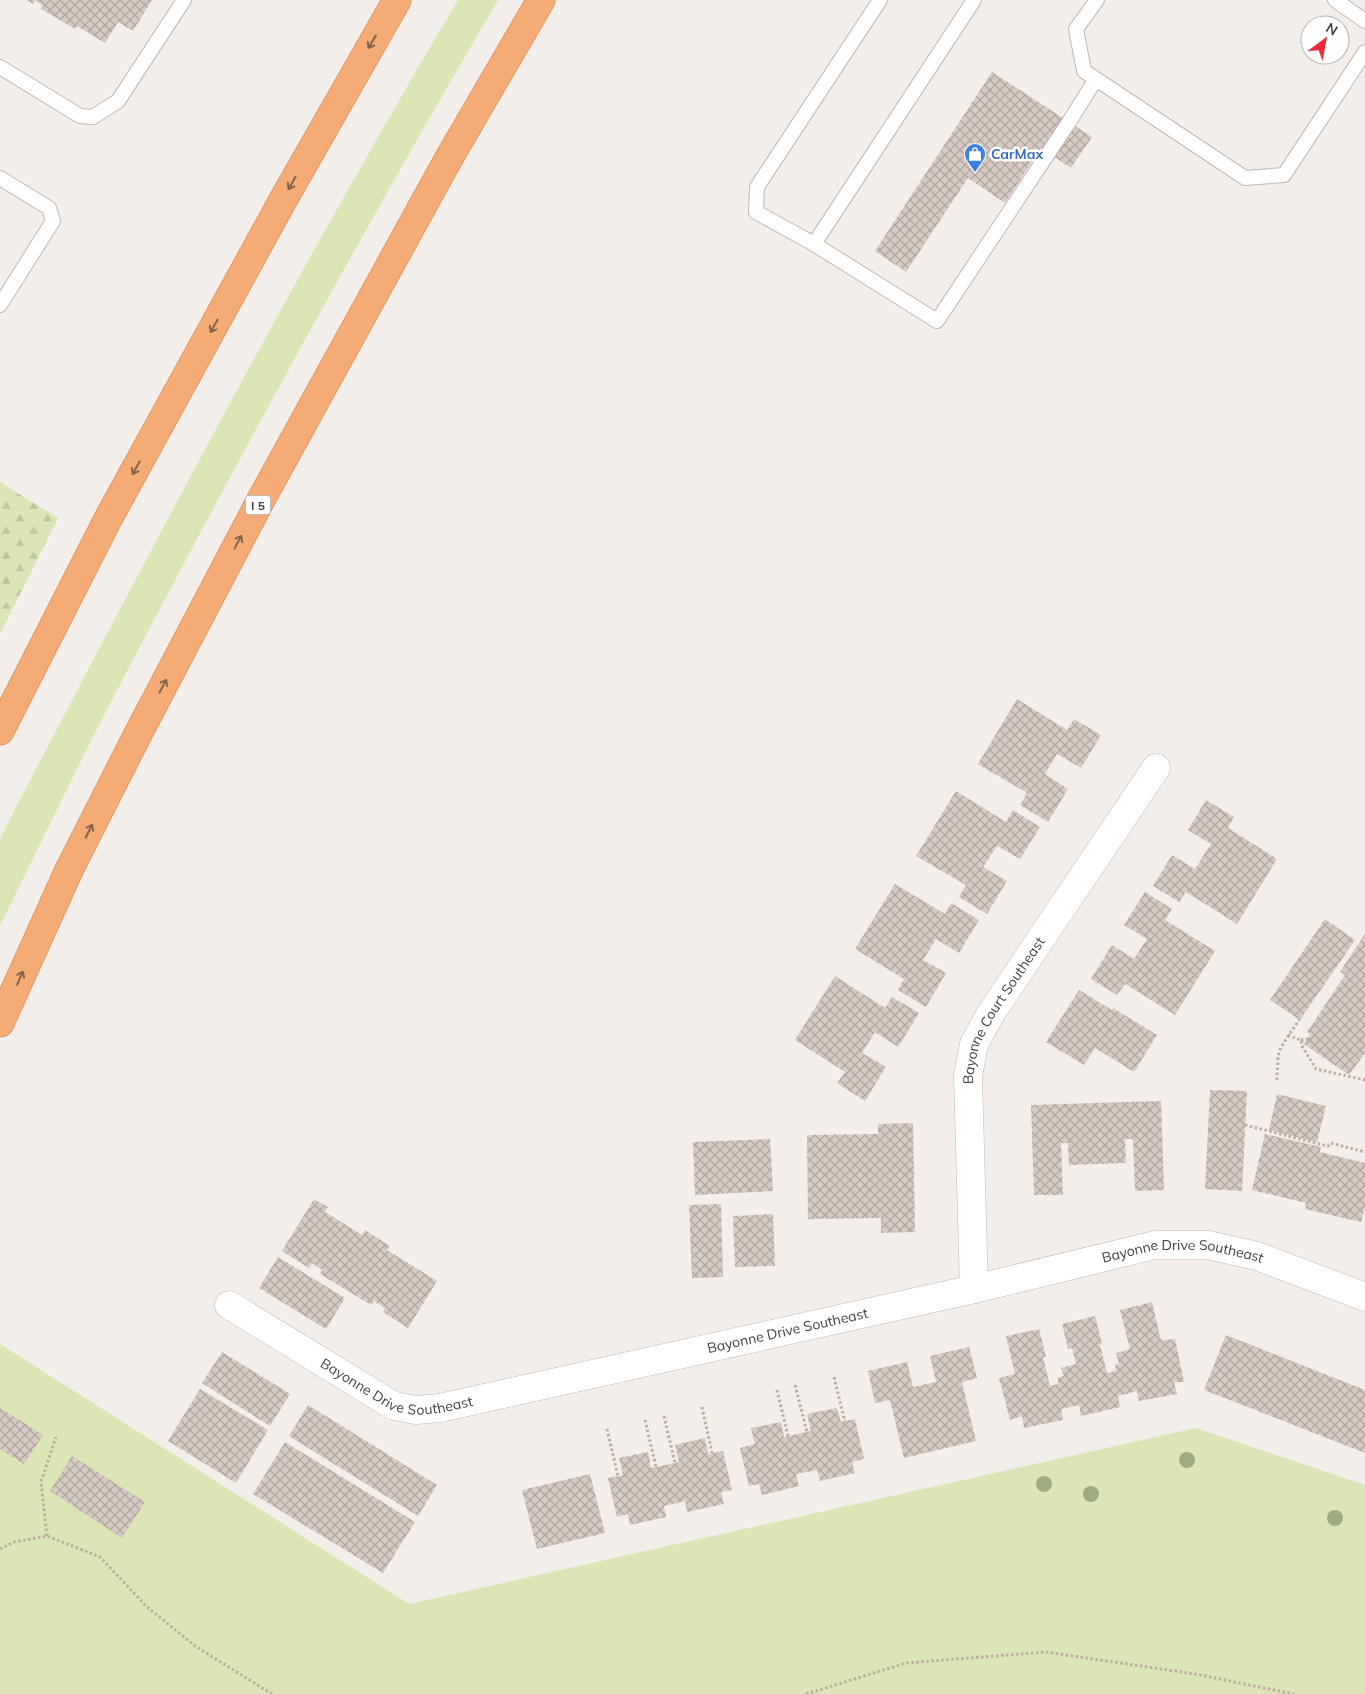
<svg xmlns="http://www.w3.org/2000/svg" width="1365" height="1694" viewBox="0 0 1365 1694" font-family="Mulish,sans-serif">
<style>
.grass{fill:#dbe5b5}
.forest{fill:url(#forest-firs)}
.building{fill:url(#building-cross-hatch)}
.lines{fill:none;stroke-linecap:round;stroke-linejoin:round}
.service-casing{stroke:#c1b7b0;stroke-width:16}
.minor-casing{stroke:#c1b7b0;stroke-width:29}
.motorway-casing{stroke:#d37d45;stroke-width:29}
.path{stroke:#bfac9f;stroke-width:3;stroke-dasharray:2.5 2.5;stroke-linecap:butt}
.service{stroke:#fff;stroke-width:14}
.minor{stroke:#fff;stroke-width:28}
.motorway{stroke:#f4ab75;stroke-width:28}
.tree{fill:#9fab83}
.oneway{stroke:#84644d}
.labels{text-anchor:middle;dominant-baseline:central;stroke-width:5;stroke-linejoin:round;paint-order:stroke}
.shield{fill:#fff;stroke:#7e7874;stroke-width:1}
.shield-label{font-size:12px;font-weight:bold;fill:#473e38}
.shop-label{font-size:14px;font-weight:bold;fill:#366cbe;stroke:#fff;text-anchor:start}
.street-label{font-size:14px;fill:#473e38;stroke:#fff}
</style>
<defs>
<pattern id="forest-firs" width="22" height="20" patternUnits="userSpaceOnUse" patternTransform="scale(1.25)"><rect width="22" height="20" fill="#dbe5b5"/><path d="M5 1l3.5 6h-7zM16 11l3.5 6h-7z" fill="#bdc69c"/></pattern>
<pattern id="building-cross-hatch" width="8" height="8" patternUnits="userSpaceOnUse" patternTransform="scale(1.25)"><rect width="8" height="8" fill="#d7cac3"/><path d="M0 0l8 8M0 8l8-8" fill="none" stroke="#b0a59f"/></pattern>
</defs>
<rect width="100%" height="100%" fill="#f4eeea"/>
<!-- grass -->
<path class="grass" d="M458,0H498C359,237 227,479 100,723C66,790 33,859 0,926V840L14,811C157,538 300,265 458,0Z
M0,1344L409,1604L1196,1428L1365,1485V1694H0Z"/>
<!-- forest -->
<path class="forest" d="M0,482L58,518L0,634Z"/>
<!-- building -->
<path class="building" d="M27,0H152L133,31L118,22L105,43L77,26L75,29L41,9L43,6L35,0L33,4Z
M992,72L1092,137L1071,168L1041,148L1005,203L968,178L906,272L875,251Z
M1017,699L1067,730L1074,719L1101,735L1081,768L1057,754L1045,774L1068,789L1048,822L1020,805L1027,793L978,764Z
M956,791L1006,822L1013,810L1040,827L1020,859L997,846L983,867L1007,881L987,914L959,897L966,885L916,856Z
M1206,800L1234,817L1228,828L1277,859L1237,924L1186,892L1179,902L1153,886L1172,855L1195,869L1211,844L1188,830Z
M895,884L945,914L951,903L979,920L959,953L936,939L923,960L946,973L926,1007L898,990L904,979L855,949Z
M1145,892L1172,909L1165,920L1215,951L1175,1015L1125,984L1117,995L1091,979L1112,945L1134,959L1147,939L1124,925Z
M1325,919L1355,940L1300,1020L1270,1000Z
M1365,934V1053L1349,1075L1304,1044L1310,1034L1307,1032L1345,975L1340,972Z
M835,976L885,1008L892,997L919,1013L898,1047L875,1032L862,1053L886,1067L865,1101L837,1083L845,1072L795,1040Z
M1079,990L1112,1010L1113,1008L1157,1035L1134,1072L1095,1048L1084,1065L1046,1042Z
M1210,1090L1247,1091L1242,1191L1205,1189Z
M1277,1094L1326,1106L1317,1142L1269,1130Z
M1161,1101L1164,1190L1135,1191L1133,1139H1125L1126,1163L1069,1165L1068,1143H1061L1063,1195H1034L1031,1105Z
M913,1123L915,1232L881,1233V1218L808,1219L807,1135L878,1134V1124Z
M1265,1134L1321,1147L1320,1152L1365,1163V1207L1361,1222L1305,1209L1306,1203L1252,1190Z
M770,1139L773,1191L695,1195L693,1142Z
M314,1199L328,1207L325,1212L362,1235L365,1230L390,1246L387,1250L437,1281L408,1328L383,1312L385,1308L374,1301L371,1305L320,1274L322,1270L312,1263L309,1268L282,1251Z
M721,1204L723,1277L692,1278L689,1205Z
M773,1214L775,1266L735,1267L733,1216Z
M278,1257L345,1298L326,1329L259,1288Z
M1152,1302L1161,1340L1175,1339L1184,1382H1174L1177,1394L1139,1401L1137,1391L1118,1396L1120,1407L1081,1416L1079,1405L1061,1409L1063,1420L1024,1428L1022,1416L1010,1420L999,1378L1015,1374L1006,1336L1039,1329L1046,1357H1043L1050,1386L1058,1384V1378L1064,1376L1061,1368L1076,1364L1072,1348L1068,1349L1062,1324L1095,1316L1102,1344L1100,1345L1107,1373L1116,1371L1115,1365L1119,1364L1116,1353L1130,1349L1120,1310Z
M1226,1335L1365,1390V1453L1204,1390Z
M969,1347L977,1378L962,1382L976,1441L904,1458L890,1400L875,1403L868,1371L907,1362L913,1387L936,1382L930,1356Z
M222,1352L290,1394L270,1426L202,1383Z
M200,1389L268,1430L236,1483L168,1441Z
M308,1405L437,1485L418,1516L289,1436Z
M0,1408L43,1435L24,1464L0,1449Z
M837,1408L841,1422L855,1419L864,1459L852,1462L855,1473L820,1481L817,1470L796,1474L799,1486L762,1495L759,1484L749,1486L740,1448L755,1444L751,1428L781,1422L784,1437L811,1431L807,1414Z
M705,1438L708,1454L723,1451L732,1490L721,1492L724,1504L687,1512L685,1501L664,1506L666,1517L630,1525L628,1514L617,1517L608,1478L623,1475L619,1458L648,1452L651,1468L675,1463L679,1462L675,1445Z
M285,1442L415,1522L383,1573L253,1494Z
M72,1456L145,1502L122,1538L50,1491Z
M590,1474L605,1533L537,1549L522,1490Z"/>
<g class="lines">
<!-- service casing -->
<g class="service-casing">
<path id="service" d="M880,0L757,187L756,212L814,244L937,321L1069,122L1096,79
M1097,0L1076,29L1084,71L1245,178L1284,175L1365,52
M1335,0L1365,21
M0,67L80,116L93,117L118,101L184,0
M0,178L49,208L53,221L0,305
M814,244L974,0"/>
</g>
<!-- minor casing -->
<g class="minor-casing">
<g id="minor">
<path id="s1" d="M974,1289L968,1076L974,1044L991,1013L1156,768"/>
<path id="s2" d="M229,1305L394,1406L416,1410L440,1408L974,1289L1155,1245H1208L1257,1256L1365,1297"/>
</g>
</g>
<!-- motorway casing -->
<g class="motorway-casing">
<path id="motorway" d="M0,731L109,517L283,200L397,0
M0,1023L69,870L139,732L263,496L449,158L541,0"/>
</g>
<!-- path -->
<path class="path" d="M1288,1035L1301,1040L1302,1046L1316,1069L1365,1080
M1301,1040L1308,1039
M1277,1080L1278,1056L1281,1047L1299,1020
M1245,1125L1328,1146L1331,1143L1365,1152
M834,1377L845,1422
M795,1385L807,1432
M777,1390L788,1436
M702,1407L712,1453
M664,1416L675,1463
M645,1420L656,1467
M607,1429L618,1476
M47,1536L41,1482L56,1437
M0,1549L14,1542L47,1536L100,1557L146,1606L195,1646L272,1694
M806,1694L906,1663L1046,1652L1195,1674L1294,1694"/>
<!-- service -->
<use href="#service" class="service"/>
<!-- minor -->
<use href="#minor" class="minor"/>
<!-- motorway -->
<use href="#motorway" class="motorway"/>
</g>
<!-- trees -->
<g class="tree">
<circle cx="1187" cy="1460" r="8"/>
<circle cx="1044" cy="1484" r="8"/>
<circle cx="1091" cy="1494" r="8"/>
<circle cx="1335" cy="1518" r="8"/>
</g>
<!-- one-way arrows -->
<defs><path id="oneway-shaft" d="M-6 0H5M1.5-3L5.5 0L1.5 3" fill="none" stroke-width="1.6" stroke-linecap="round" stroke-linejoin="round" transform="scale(1.25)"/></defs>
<g class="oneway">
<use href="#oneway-shaft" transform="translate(372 42) rotate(121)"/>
<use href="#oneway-shaft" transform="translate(292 183) rotate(119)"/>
<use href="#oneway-shaft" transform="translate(214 326) rotate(119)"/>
<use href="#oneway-shaft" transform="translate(136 468) rotate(119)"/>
<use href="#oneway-shaft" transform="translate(238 542) rotate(-62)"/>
<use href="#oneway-shaft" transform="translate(163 686) rotate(-62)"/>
<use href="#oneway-shaft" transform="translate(89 831) rotate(-63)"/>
<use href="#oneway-shaft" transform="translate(20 978) rotate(-66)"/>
</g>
<!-- icons -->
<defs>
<g id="shop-pin" transform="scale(1.125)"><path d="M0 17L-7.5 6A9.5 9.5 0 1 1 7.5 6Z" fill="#3f7fe0" stroke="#fff"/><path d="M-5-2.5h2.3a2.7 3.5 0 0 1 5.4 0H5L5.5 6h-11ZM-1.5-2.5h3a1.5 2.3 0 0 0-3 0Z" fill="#fff"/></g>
</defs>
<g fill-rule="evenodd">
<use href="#shop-pin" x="975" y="154"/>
</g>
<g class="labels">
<!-- shield labels -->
<rect class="shield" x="245.5" y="495.5" width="25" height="19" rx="4"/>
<g class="shield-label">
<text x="258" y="505">I 5</text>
</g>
<!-- shop labels -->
<g class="shop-label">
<text x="991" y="154">CarMax</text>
</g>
<!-- street labels -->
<g class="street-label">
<text stroke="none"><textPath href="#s1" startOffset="288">Bayonne Court Southeast</textPath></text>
<text stroke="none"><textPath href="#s2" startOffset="1001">Bayonne Drive Southeast</textPath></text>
<text stroke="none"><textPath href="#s2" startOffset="596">Bayonne Drive Southeast</textPath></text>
<text stroke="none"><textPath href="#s2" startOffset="191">Bayonne Drive Southeast</textPath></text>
</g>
</g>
<!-- north arrow -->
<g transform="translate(1325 40) rotate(32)"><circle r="24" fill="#ffffff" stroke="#b5b2af"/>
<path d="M0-4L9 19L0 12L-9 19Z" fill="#eb2a3a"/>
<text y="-8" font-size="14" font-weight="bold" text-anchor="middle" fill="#473e38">N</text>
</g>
</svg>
